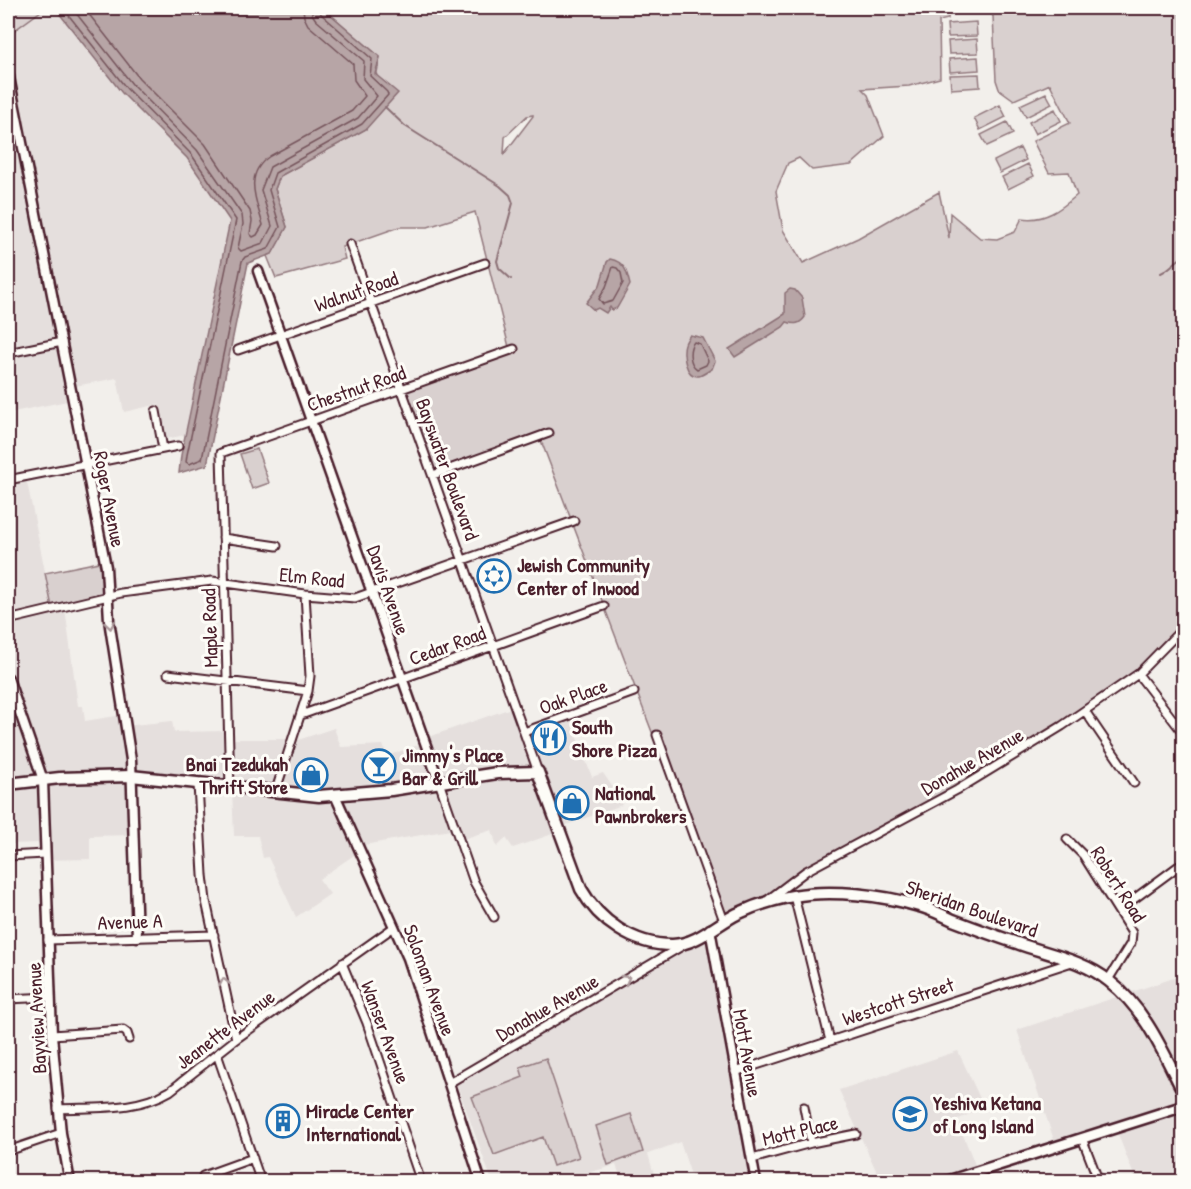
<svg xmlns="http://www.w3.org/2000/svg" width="1191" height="1189" viewBox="0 0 1191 1189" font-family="'Patrick Hand',sans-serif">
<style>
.built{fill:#e5dfdd}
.green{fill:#d9d0cf;stroke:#92787d;stroke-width:1.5;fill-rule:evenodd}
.water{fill:#b7a5a6;stroke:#8b6f75;stroke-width:1.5}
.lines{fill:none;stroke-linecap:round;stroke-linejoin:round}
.shore{stroke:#76555c;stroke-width:1.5}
.stream{stroke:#8b6f75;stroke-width:2}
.minor-casing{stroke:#4a1f2b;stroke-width:11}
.tertiary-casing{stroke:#4a1f2b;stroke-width:13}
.secondary-casing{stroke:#4a1f2b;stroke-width:14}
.primary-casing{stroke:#4a1f2b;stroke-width:15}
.minor{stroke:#fdfcf7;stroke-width:7}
.tertiary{stroke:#fdfcf7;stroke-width:8}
.secondary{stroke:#fdfcf7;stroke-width:9}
.primary{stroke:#fdfcf7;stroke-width:10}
.oneway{stroke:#ac999b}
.labels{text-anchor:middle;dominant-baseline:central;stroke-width:6;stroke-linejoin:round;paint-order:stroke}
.street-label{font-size:20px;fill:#4a1f2b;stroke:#fdfcf7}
.poi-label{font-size:20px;font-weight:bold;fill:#4a1f2b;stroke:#fdfcf7;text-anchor:start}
</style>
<rect width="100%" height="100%" fill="#f2efeb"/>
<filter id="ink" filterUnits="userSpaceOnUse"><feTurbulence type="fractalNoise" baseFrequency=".0167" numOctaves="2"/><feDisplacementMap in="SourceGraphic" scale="12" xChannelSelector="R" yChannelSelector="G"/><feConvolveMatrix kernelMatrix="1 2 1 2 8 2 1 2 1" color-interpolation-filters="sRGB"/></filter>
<g filter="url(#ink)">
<!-- built -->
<path class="built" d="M45,8H55L122,93L187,158L230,221L185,435L166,439L159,404L124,412L117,378L70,387L72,400L8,413V39L11,36L10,33Z
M26,477L53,611L65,608L78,706H83L85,721L122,715L124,726L172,721L174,732L227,731L228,739H292V742L334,728L341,747L383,745L387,756L424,743L423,739L514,707L524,733L569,717L592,777L603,773L618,795L622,805L558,828V832L513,848L506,838L497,847L492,830L459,840L456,829L358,846L360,851L319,879L330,894L296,917L268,857L263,858L258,836H234L232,790L129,778L132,835L90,836V859L43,860L42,843L8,844V481Z
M710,929L754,1181H693L680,1142L648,1154L656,1181H622L616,1165L559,1181H492L457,1085Z
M1183,975V1181H1136L1116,1129L1056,1146L1017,1030Z
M958,1051L984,1107L957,1120L978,1172L943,1181H881L839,1090Z"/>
<!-- green -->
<path class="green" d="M8,8H45L11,33V36L8,39Z
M323,8H948V19L939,21L940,78L909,86L862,89L868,95L884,136L851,165L812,170L799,158L788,163L776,191L783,230L803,263L858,238L939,192L949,238L950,213L980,238L997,239L1015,232L1022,218C1044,222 1061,209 1077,195L1069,172L1049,173L1033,141L1070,123L1050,84L1014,100L999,89L996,80L993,16L985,8H1183V628L1138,674L1040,741L797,877L763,904L724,921L540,438L433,477L402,388L510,351L475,212L428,227H399L342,247L345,259L276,278L267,256L272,254L287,227L275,189L280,176L366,129L380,57ZM533,115V116L504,154L505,137L527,116Z
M976,22L977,36L948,37L947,24Z
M977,39L978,53L949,54L948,41Z
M978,57L979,70L950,72L949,59Z
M979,74L980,87L951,89L950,75Z
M1046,93L1052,104L1026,117L1020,105Z
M1000,105L1006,117L980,130L974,118Z
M1055,109L1061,121L1035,134L1029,122Z
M1007,122L1013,134L987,146L981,135Z
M1020,148L1026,160L1000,173L994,161Z
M1028,164L1034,176L1008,189L1002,177Z
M257,449L269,483L252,489L240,454Z
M104,561L107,595L52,607L45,573Z
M546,1058L579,1157L553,1166L543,1137L494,1155L472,1097L523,1077L520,1067Z
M631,1114L643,1152L608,1165L596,1126Z"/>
<!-- water -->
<path class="water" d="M55,8H323L380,57L375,74L398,93L366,129L280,176L275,189L287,227L272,254L248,263L207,465L179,473L181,455L230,221L187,158L122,93Z
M610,259C625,262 627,272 630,285L617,308L612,310L610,307L606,313L598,308L594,310L586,303L600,285L607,262Z
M790,289L795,290L802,298L805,317C800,324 795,325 787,322L783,327L735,357L729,349L785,314V293Z
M690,335L703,338L715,361L712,369C708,371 703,375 699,376C685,378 682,352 685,344C686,341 688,338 690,335Z"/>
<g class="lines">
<!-- shore -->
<path class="shore" d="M63,8L127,89L191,154L236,220L187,455L186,462L189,464L202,459L242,261L245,257L268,249L280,227L269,190L275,173L362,124L388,95L387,92L370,76L372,59L321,14L319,8
M72,8L132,84L197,150L242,215L243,224L238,248L241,251L263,243L272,226L261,190L270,167L358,118L377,96L363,79L364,61L316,20L312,14V8
M84,8L139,78L205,144L250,211L252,221L250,234L253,237L257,235L263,225C256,200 243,174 270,156L352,111L365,96L354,80L353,64L308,25L304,17L303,8
M613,267L617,268L621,273L623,283L613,301L603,304L599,299L606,287Z
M694,342L700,344L708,361L706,365L697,369C689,364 688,349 694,342Z"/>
<!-- stream -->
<path class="stream" d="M385,107L405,126L500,186L510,195L513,203L497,261L499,268L511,279
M1161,273C1170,269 1175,261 1184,256"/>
<!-- minor casing -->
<g class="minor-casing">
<path id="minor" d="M350,244L538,772
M238,350L485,263
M8,353L62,342
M156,411L163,449
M433,475L549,433
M8,480L178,446
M223,538L277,546
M8,620L121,593L212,581L305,594L355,598L574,521
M168,674L308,691
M1138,674L1184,734
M1085,711L1134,783
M301,715L604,606
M524,732L634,692
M657,735L724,921
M439,782L474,882L494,917
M198,784L203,875L206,901L236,1039
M230,788L221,453L514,349
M275,793L308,691L310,676L305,594
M1067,839L1083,855L1132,933L1131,943L1108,980
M8,856L45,854
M794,896L830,1041
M769,899L806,871L957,790L1062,726L1138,674L1184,627
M1119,910L1184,862
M48,940L214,935
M342,963L367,1023L421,1182
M8,999L50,997
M52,1035L123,1030L127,1033L129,1039
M217,1054L261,1182
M735,1072L1072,962
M449,1083L682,946
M804,1107L811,1143
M58,1109C96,1107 136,1111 170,1091L236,1039L394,927
M1082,1138L1099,1182
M8,1151L61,1133
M752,1159L811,1143L856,1134
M205,1182L203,1176L253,1158"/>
</g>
<!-- tertiary casing -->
<g class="tertiary-casing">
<path id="tertiary" d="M8,72L106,567L109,620L131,760L137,937
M258,271L439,782
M8,678L43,780L52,1035L61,1133L70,1182
M335,795L408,958L481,1182
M710,929L756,1182"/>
</g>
<!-- secondary casing -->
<g class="secondary-casing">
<path id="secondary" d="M945,1182L1184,1106"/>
</g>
<!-- primary casing -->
<g class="primary-casing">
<path id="primary" d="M8,784L60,778L131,776L319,796L391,790L497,773L538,772L581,889C599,921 633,945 672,945C696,945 717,924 737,914C754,906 775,899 793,896C831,889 883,895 919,906C931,909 942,915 953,920C974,928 995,936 1017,943C1047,954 1083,960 1109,981C1146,1010 1163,1052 1184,1093"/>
</g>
<!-- minor -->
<use href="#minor" class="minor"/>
<!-- tertiary -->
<use href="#tertiary" class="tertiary"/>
<!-- secondary -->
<use href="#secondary" class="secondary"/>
<!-- primary -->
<use href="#primary" class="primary"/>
</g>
<!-- one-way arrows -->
<defs><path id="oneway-chevron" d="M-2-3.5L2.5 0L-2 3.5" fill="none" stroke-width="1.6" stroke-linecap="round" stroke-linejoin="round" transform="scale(1.5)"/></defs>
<g class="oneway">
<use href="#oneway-chevron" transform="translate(110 625) rotate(81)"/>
<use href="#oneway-chevron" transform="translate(626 979) rotate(-30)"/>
<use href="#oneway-chevron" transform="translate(224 982) rotate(-102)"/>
</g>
</g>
<!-- icons -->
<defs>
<g id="synagogue-ring" transform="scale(1.725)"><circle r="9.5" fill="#fdfcf7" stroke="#1f6fb2" stroke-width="1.5"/><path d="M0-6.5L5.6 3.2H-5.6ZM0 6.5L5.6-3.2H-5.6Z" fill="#1f6fb2"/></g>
<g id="restaurant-ring" transform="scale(1.725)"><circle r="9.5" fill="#fdfcf7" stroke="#1f6fb2" stroke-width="1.5"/><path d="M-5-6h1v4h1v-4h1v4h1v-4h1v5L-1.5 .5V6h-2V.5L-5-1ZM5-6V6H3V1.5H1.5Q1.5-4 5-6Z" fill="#1f6fb2"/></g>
<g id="bar-ring" transform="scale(1.725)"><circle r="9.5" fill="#fdfcf7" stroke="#1f6fb2" stroke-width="1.5"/><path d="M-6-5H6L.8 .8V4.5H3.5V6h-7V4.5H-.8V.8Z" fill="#1f6fb2"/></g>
<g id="shop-ring" transform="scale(1.725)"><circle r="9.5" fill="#fdfcf7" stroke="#1f6fb2" stroke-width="1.5"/><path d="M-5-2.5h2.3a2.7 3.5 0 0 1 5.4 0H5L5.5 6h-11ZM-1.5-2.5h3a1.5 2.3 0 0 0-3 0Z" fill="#1f6fb2"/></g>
<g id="school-ring" transform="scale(1.725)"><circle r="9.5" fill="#fdfcf7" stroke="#1f6fb2" stroke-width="1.5"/><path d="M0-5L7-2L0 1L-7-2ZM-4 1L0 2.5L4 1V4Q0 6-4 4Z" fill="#1f6fb2"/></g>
<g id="building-ring" transform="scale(1.725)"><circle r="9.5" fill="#fdfcf7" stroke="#1f6fb2" stroke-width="1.5"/><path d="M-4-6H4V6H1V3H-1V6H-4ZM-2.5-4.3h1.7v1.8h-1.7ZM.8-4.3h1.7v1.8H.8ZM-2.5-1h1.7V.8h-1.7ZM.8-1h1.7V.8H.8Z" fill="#1f6fb2"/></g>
</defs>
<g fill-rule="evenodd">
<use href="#synagogue-ring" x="494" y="576"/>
<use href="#restaurant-ring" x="549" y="738"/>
<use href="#bar-ring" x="379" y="766"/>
<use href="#shop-ring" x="311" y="775"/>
<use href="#shop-ring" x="572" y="803"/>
<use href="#school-ring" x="910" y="1114"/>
<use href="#building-ring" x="283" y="1121"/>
</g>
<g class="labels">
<!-- street labels -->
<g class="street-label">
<text transform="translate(356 291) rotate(-19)">Walnut Road</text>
<text transform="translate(356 388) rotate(-19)">Chestnut Road</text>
<text transform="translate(448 469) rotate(70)">Bayswater Boulevard</text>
<text transform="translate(110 499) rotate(79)">Roger Avenue</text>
<text transform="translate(312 577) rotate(6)">Elm Road</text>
<text transform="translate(389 590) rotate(71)">Davis Avenue</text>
<text transform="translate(209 628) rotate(-92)">Maple Road</text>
<text transform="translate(447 645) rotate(-20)">Cedar Road</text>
<text transform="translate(573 696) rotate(-20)">Oak Place</text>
<text transform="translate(972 761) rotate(-30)">Donahue Avenue</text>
<text transform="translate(1119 884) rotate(58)">Robert Road</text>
<text transform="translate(972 908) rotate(19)">Sheridan Boulevard</text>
<text transform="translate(130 921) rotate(-2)">Avenue A</text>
<text transform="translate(430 980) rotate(70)">Soloman Avenue</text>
<text transform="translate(898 1001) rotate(-18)">Westcott Street</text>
<text transform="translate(547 1007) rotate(-30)">Donahue Avenue</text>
<text transform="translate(36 1018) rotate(-93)">Bayview Avenue</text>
<text transform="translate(225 1029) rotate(-37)">Jeanette Avenue</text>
<text transform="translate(386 1032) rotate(70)">Wanser Avenue</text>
<text transform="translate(748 1053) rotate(80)">Mott Avenue</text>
<text transform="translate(800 1130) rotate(-13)">Mott Place</text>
</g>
<!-- poi labels -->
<g class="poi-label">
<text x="517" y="564">Jewish Community<tspan x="517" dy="23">Center of Inwood</tspan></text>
<text x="572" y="726">South<tspan x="572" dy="23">Shore Pizza</tspan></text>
<text x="402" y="754">Jimmy's Place<tspan x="402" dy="23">Bar &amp; Grill</tspan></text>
<text x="288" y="763" text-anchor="end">Bnai Tzedukah<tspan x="288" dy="23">Thrift Store</tspan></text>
<text x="595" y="792">National<tspan x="595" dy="23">Pawnbrokers</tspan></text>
<text x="933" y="1102">Yeshiva Ketana<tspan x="933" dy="23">of Long Island</tspan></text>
<text x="306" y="1110">Miracle Center<tspan x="306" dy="23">International</tspan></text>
</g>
</g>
<!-- margin -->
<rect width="1191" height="1189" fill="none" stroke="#fdfcf7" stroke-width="30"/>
<rect x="15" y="15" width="1161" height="1159" fill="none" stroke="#4a1f2b" stroke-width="2" filter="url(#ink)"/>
</svg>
